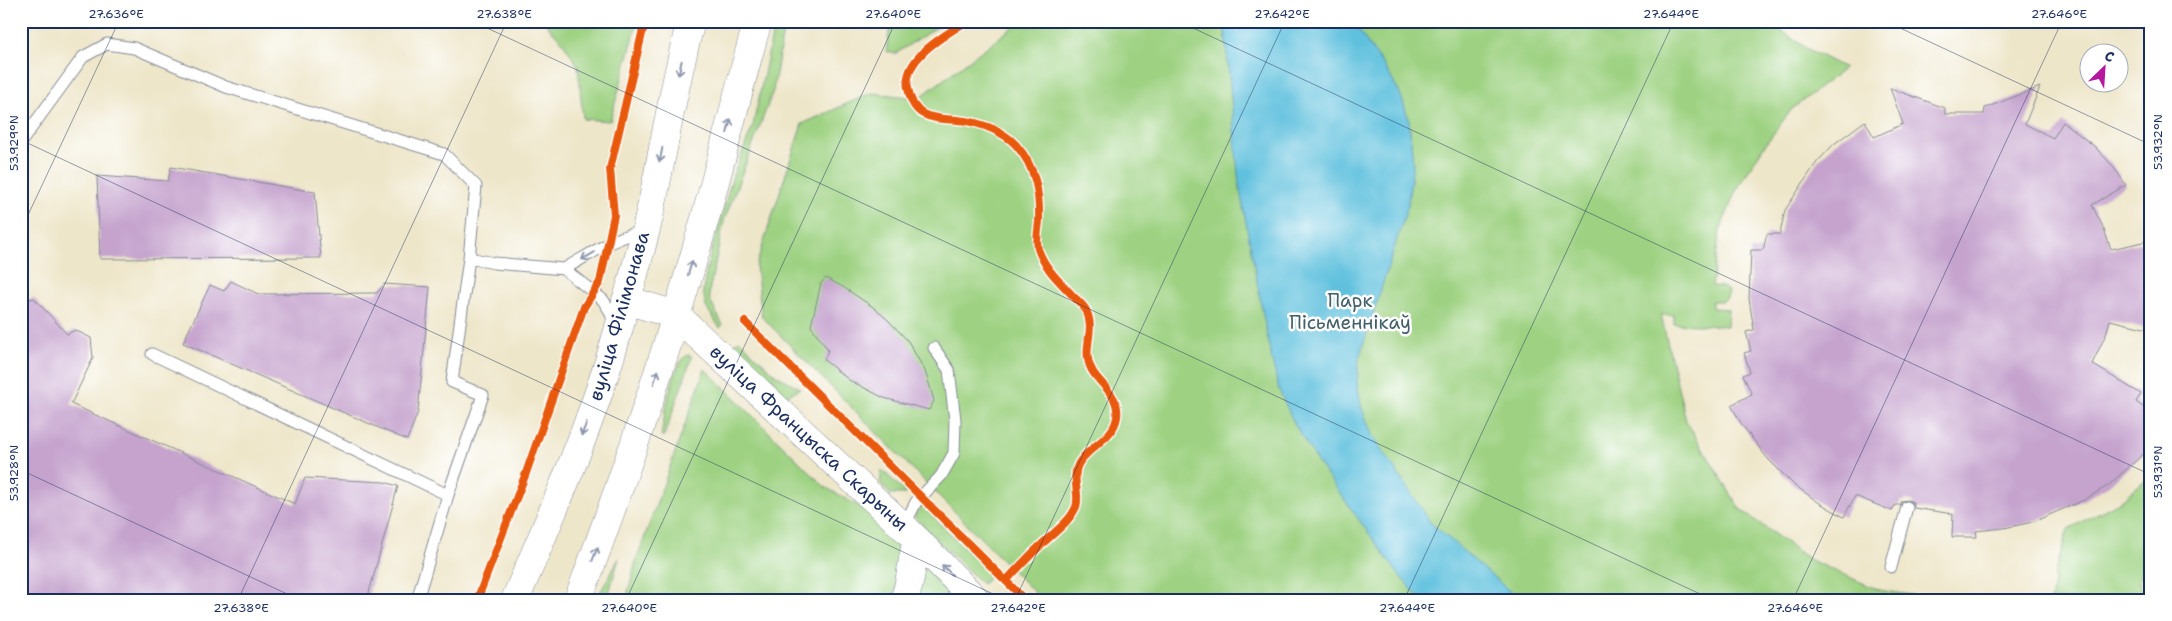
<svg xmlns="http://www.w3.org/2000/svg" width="2172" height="621" viewBox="0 0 2172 621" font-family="'Shantell Sans',sans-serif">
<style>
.green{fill:#9ed282;stroke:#5c8070}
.water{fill:#60c1de;stroke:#3e789e}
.building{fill:#c5a3cd}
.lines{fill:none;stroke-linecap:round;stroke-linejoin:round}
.service-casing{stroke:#848a94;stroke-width:13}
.secondary-casing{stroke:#848a94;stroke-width:29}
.primary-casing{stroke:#848a94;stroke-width:29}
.service{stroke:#fff;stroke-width:11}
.secondary{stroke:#fff;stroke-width:28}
.primary{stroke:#fff;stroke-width:28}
.cycleway-casing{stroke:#fff;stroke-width:11}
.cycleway{stroke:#e8590c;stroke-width:8}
.oneway{stroke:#8d97ae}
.ticks{fill:none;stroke:#1b2f5e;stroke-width:1;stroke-opacity:0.45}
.labels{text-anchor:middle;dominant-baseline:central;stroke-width:5;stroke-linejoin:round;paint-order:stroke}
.park-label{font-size:19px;fill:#426069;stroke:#fff}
.street-label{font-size:19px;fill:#1b2f5e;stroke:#fff}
.neatline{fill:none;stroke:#1b2f5e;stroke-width:2}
.ticks-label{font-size:12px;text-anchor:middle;fill:#1b2f5e}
</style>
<rect width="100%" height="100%" fill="#fff"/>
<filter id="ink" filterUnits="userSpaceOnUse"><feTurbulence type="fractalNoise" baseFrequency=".02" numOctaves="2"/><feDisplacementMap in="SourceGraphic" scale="10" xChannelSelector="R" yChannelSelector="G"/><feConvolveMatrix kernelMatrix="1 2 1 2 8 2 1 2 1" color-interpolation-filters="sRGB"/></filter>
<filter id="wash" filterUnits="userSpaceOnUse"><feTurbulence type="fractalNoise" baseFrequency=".0096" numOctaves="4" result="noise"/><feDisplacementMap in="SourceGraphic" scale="20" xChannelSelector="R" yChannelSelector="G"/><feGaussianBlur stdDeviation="1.12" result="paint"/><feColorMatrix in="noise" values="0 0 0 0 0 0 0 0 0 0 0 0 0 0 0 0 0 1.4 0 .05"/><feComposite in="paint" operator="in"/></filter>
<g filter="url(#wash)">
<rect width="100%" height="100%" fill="#eee6c9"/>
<!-- green -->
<path class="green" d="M543,21H638L610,121L583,119L578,66L562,41Z
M775,21H781L784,26L773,91L724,221L709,292L710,301L723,325L720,328L706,307L703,291L707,267L733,175L753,126Z
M891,21H946L895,54L886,51Z
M1021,21H1767L1806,48L1845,68L1791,110L1762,149L1736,191L1720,230L1712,286L1723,287L1728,291L1727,298L1723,301H1712V308L1728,309L1727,326L1674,324V315H1661L1686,421L1740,509L1810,560L1879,590L1944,600H1042L762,317L756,266L802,124L871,93L919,98Z
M739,340L776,375L800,388L787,396L734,344Z
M688,355L692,357L664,436H661C664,419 672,361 688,355Z
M705,369L825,487L878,517L892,531L903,560L894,600H626L636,561Z
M882,470L907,494H890L880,483Z
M2151,475V542L2145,552L2139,582L2146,600H2051L2056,568L2068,529L2119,502Z
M922,506L988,571L987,580L982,584L915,518L916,513Z
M619,558L607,600H596Z
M921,564L967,600H912Z"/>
<!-- water -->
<path class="water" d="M1224,21H1352L1384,66L1400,93L1409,120L1413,162L1408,205L1359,358L1357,383L1362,409L1373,437L1431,523L1520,600H1421L1399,575L1318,463L1295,425L1279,390L1270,352L1239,185Z"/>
<g id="blocks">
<!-- building -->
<path class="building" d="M2040,87L2025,124L2053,138L2063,122L2094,146L2112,165L2126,185L2092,205L2103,227L2111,249L2148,241L2151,254V315L2148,329L2110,320L2106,334L2092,364L2141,394L2136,402L2151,413V447L2109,485L2084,500L2033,522L2004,528L1976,531L1977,537H1952L1953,514L1914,508L1913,502L1908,500L1902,501L1900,505H1895L1892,511L1855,496L1844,517L1818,502L1793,484L1768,459L1742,425L1731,405L1752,394L1743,375L1750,372L1744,353L1751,351L1746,332L1754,330L1749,299L1751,250H1763L1767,234H1780L1785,210L1817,162L1834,144L1865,121L1874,137L1903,124L1890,88L1945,108V114H1984L1985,108Z
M171,167L315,192L321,258L100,259L97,176L168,181Z
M826,278L843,287L873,307L888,320L908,341L925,371L931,390L934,401L929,410L884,398L849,380L824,360L828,350L811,326L821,283Z
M231,281L258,294L377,293L384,284L430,287L418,412L407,440L183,343L210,285L224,291Z
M34,298L67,334L75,330L91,338L93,358L71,404L295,504L305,478L384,482L398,486L367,600H21V301Z"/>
</g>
</g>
<g filter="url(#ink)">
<use href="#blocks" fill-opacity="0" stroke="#848a94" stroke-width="1"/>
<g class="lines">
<!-- service casing -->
<g class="service-casing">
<path id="service" d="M21,142L83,57L107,44L134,48L226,87L444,154L476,186L469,258L494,263L564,269L603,300L610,311L614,323
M564,269C589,255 616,236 644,231
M152,354L448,495
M907,528L909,516L916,502L941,476L954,453L955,420L949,370L934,348
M1891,567L1907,507
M417,600L448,495L483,395L452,382L469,258"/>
</g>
<!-- secondary casing -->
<g class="secondary-casing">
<path id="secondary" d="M626,300L676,315L907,530L976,600"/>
</g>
<!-- primary casing -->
<g class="primary-casing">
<path id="primary" d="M515,600C553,512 592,423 618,331C630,287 644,243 653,199C665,140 675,80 691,21
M578,600C627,470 672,338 709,204C726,143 740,82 758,21
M904,600C912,581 911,560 917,540"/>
</g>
<!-- service -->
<use href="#service" class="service"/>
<!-- secondary -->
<use href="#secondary" class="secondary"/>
<!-- primary -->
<use href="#primary" class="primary"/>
<!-- cycleway casing -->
<g class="cycleway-casing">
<path id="cycleway" d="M967,21C946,35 902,58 908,88C914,124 939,117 966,121C984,124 1004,132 1016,145C1036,167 1040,194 1039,222C1038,230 1036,241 1038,249C1045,269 1059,281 1073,296C1077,300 1083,305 1086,310C1095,328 1085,343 1088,359C1091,382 1121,391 1117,417C1114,437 1092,445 1081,460C1069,475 1081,493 1076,507C1069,523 1052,534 1040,546C1028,557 1017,569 1006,581
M745,322L1025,600
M477,600L526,473L584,307L600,282L614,215L610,169L645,21"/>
</g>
<!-- cycleway -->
<use href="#cycleway" class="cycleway"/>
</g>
<!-- one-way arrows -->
<defs><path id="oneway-shaft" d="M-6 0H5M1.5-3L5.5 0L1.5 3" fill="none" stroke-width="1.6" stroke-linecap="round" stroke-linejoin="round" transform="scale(1.25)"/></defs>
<g class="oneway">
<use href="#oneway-shaft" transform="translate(680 68) rotate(103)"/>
<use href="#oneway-shaft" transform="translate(729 126) rotate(-76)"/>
<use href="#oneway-shaft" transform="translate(661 155) rotate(101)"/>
<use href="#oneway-shaft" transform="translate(588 256) rotate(151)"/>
<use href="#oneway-shaft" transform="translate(690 268) rotate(-73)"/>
<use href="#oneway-shaft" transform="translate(656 377) rotate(-72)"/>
<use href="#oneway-shaft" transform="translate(584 429) rotate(111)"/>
<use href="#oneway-shaft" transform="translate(595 554) rotate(-69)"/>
<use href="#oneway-shaft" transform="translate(947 570) rotate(-135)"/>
</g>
</g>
<!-- ticks -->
<path class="ticks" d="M472,21L1713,600M1178,21L2151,475M1885,21L2151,145M21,140L1006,600M21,230L119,21M21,470L300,600M238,600L507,21M626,600L896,21M1015,600L1285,21M1404,600L1674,21M1793,600L2062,21"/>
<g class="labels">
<!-- park labels -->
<g class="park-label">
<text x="1350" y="300">Парк<tspan x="1350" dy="22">Пісьменнікаў</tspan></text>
</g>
<!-- street labels -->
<g class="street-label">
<text transform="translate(619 316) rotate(-74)">вуліца Філімонава</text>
<text transform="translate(809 438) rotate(43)">вуліца Францыска Скарыны</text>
</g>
</g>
<!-- margin -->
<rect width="2172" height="621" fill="none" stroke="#fff" stroke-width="55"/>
<!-- north arrow -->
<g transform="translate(2104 68) rotate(25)"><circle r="24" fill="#ffffff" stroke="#a4acbf"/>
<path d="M0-4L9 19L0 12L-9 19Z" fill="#b5179e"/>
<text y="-8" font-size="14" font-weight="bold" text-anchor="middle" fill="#1b2f5e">С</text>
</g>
<rect x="28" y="28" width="2116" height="566" class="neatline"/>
<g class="ticks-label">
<text x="116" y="18">27.636°E</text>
<text x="504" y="18">27.638°E</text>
<text x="893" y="18">27.640°E</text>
<text x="1282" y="18">27.642°E</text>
<text x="1671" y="18">27.644°E</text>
<text x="2059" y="18">27.646°E</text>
<text transform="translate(2158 142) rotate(-90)" y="4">53.932°N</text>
<text transform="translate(14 143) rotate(-90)" y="4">53.929°N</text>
<text transform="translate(2158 472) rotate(-90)" y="4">53.931°N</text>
<text transform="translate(14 473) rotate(-90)" y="4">53.928°N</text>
<text x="241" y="612">27.638°E</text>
<text x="629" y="612">27.640°E</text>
<text x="1018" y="612">27.642°E</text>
<text x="1407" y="612">27.644°E</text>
<text x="1795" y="612">27.646°E</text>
</g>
</svg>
